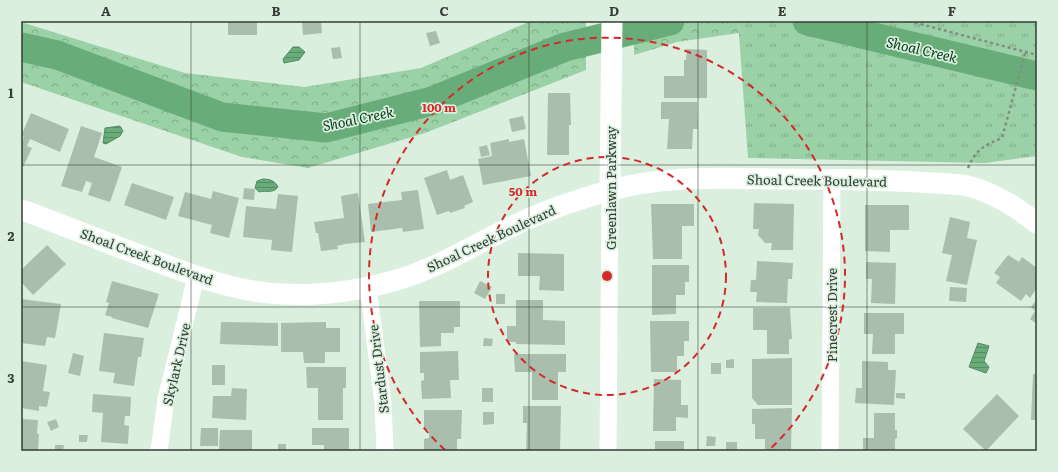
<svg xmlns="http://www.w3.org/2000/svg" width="1058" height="472" viewBox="0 0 1058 472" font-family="Literata,serif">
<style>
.forest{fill:url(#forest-crowns)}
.park{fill:url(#park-tufts)}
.water{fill:url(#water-rules);stroke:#588a65}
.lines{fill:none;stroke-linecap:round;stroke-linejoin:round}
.river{stroke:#67ac79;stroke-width:29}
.building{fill:#a9bead}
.path{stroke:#818f83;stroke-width:2.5;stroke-dasharray:3 3;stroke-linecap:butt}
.minor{stroke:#fff;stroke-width:17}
.tertiary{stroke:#fff;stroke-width:21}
.grid{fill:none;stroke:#343c35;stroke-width:1;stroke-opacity:0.55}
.ring{fill:none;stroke:#d62828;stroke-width:2;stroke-dasharray:7 5}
.labels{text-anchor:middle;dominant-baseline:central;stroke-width:3.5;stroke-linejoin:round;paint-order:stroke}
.street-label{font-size:13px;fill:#343c35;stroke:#daefde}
.water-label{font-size:14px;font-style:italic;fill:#0a401e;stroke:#daefde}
.centre{fill:#d62828;stroke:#daefde;stroke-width:2}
.ring-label{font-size:12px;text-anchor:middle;font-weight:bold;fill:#d62828;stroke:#daefde;stroke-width:3.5;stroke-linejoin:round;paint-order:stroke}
.neatline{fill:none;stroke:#343c35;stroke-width:1.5}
.grid-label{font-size:13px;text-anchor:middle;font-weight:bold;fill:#343c35}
</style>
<defs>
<pattern id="forest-crowns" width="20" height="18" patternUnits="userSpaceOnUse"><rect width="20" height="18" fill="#9bd1a6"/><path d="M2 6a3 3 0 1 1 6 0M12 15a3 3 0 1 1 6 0" fill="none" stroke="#7fab88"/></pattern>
<pattern id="park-tufts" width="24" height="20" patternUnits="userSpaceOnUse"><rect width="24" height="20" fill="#9bd1a6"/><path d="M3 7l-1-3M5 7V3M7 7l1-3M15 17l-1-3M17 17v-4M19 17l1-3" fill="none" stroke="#7fab88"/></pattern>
<pattern id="water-rules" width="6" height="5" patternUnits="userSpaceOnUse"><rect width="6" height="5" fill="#67ac79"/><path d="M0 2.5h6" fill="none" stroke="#568d64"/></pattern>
</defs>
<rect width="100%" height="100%" fill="#daefde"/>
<!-- forest -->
<path class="forest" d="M531,21H586V70L425,133L308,168L242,157L21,82V22L185,73L304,87L421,68Z
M634,21H738L739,33L677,42L634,55Z"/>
<!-- park -->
<path class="park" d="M738,21H1037V156L985,163L748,158Z"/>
<!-- water -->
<path class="water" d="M293,47H299L305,52L299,60L284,63L283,59Z
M120,126L123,131L120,136L106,144L103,143L105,128Z
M263,179C270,179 275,181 278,187C273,194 266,190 259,192L255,188L257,181Z
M978,343L989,346L984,361L989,367L986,373L969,367Z"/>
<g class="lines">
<!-- river -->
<path class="river" d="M807,21L1037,76
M21,47L57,55L222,117L326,128L432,101L565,47L670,21"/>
</g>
<!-- building -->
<path class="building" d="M228,21H257V35H228Z
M302,21H321L322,33L303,35Z
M436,31L440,43L430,46L426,33Z
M340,47L342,58L333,59L331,48Z
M687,49L707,50V98H664V76H684V60H686Z
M548,93H570L571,125H569V155H547Z
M661,102H697L698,129H693L692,149H667L669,119H661Z
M31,113L69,129L60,152L30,139L27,146L32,148L23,167L21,166V143L24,137L21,136Z
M523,116L526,129L512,132L509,119Z
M81,126L102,133L94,157L122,167L110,202L88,195L92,183L86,181L82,192L61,186Z
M509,139V142L524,139L531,176L483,185L478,159L492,156L490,143Z
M487,145L490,155L481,157L479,147Z
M447,170L450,180L463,175L473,202L464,206L465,208L450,213L449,211L437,215L424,178Z
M132,183L174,197L166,220L124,205Z
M244,188L255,189L254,200L243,199Z
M418,190L424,229L403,232L402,228L371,232L368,204L402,200L401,192Z
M213,191L239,198L229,238L210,233L212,225L178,216L185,192L211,199Z
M358,193L365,242L345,244L337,246L338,249L321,251L318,233H316L314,222L344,218L341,196Z
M278,194L298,196L292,252L271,250L272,240L243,237L246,206L276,209Z
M754,203L794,204L793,250H771L772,243H765L758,235L759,229H753Z
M651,204H694V226H682V259H653Z
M865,205H909V230H890V252L865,251Z
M950,217L970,222L967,238L977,240L967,285L946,281L952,255L942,253Z
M47,245L66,264L33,295L21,282V270Z
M518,253L564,254V291L539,290L540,276H518Z
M1008,255L1019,262L1022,257L1037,268V288L1030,298L1026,294L1021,301L996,283L1000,277L994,273Z
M757,261L793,263L792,279H788L787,303L756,302L757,292H750L751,280H756Z
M866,262L896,263L895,304L871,303L872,279H866Z
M652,265H689V282H685V295H676V314L652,315Z
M112,281L159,294L148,328L112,318V317L105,315L109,303L106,302Z
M480,281L492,287L485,299L474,293Z
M950,287L967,288L966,302L949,301Z
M496,294H505V304H496Z
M21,299L61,304L55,338L47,337L45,346L21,343Z
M1037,299V324L1030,319L1035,311L1031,307Z
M516,300H543V320L565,321V345L516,344V342H507V326H516Z
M419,301H460V327H454V333H441V346L420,347Z
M753,308H790L792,339H789V354H767V330H753Z
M864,313H904V334H895V354H872L873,334H864Z
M650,321H689V341H684V356H677V372H651Z
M221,322L278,323V346L220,344Z
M326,322V328H340V352H325V363H304L303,352H281V323Z
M104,333L144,338L141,357H138L134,386L113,383L115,373L99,371Z
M484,338L493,339L492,346H483Z
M458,351L459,380H450L451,398L422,399L421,381L424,380V373H420V352Z
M73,353L84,356L80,376L68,373Z
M514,354H566V372H558V400H532V372H515Z
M792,358V405H758L752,398V359Z
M734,359V368H726V360Z
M21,361L47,365L43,391L50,392L47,407L39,406V411L21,408Z
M862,361L888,362V370H896L894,405L855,403L856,388H862Z
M711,363H721V374H711Z
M212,365H225V385H212Z
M306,367H346V388H343V420H318V388H307Z
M1033,374H1037V420H1031Z
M654,379L681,380V405H688V418L676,417V431H653Z
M232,388L247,389L246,420L212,418L213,396H231Z
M482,388H493V402H482Z
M896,393H905V399L896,398Z
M93,394L131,397L130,416H125L124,425L129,426L128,444L101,442L103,413L92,412Z
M997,394L1019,416L986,451L963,429Z
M523,406H561L560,451H526L527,423H523Z
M792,408L791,451H765V439H755V424H752V409Z
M424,410H462L461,439H457V451H424V439L429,438V430H424Z
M483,412H494V424L483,425Z
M874,413H895V430H897V438L895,439V451H863V438H874Z
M21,419L38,420L37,434H39L38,451H21Z
M56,419L59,427L51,431L47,422Z
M201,428H218V446H200Z
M312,428H349V451H324V445H312Z
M220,430H252V451H219Z
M79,435H88L87,442H79Z
M707,436L716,437L715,446H706Z
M655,441H684V451H655Z
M726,442H737V451H726Z
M278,444H286V451H278Z
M55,445H64L63,451H55Z"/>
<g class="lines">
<!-- path -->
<path class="path" d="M909,21L1037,55
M968,168C976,149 985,145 1002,138L1025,53"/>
<!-- minor -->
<path class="minor" d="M368,287L383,403L385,451
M159,451L166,399L196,277
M608,451L610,190
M830,451L832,179"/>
<!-- tertiary -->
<path class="tertiary" d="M610,190L612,21
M21,210L28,212C65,226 101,240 137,254C184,272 232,292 282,294C322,296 365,290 403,278C441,266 476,244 513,226C543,211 576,200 608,191C663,175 722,178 778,179C840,179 902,180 963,185C992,191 1014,206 1037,223"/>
</g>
<!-- grid -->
<path class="grid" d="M191,21V451M360,21V451M529,21V451M698,21V451M867,21V451M21,165H1037M21,307H1037"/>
<!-- distance rings -->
<g class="ring">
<circle cx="607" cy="276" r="119"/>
<path d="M445 450A238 238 0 1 1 769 450"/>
</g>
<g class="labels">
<!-- street labels -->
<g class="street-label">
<text transform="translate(817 180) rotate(1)">Shoal Creek Boulevard</text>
<text transform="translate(610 188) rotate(-90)">Greenlawn Parkway</text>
<text transform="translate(491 238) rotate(-25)">Shoal Creek Boulevard</text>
<text transform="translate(147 256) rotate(20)">Shoal Creek Boulevard</text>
<text transform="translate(831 315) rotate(-90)">Pinecrest Drive</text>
<text transform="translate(176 364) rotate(-77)">Skylark Drive</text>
<text transform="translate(378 369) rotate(-97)">Stardust Drive</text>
</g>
<!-- water labels -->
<g class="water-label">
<text transform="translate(922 49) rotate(13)">Shoal Creek</text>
<text transform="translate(358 118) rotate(-12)">Shoal Creek</text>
</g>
</g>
<circle cx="607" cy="276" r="6" class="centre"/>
<g class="ring-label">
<text x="439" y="112">100 m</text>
<text x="523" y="196">50 m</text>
</g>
<!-- border -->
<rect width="1058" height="472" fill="none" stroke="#daefde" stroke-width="44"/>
<rect x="22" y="22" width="1014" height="428" class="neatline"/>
<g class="grid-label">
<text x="106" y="16">A</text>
<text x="276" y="16">B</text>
<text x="444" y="16">C</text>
<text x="614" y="16">D</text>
<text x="782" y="16">E</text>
<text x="952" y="16">F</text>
<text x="11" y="98">1</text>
<text x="11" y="241">2</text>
<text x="11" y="383">3</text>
</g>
</svg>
